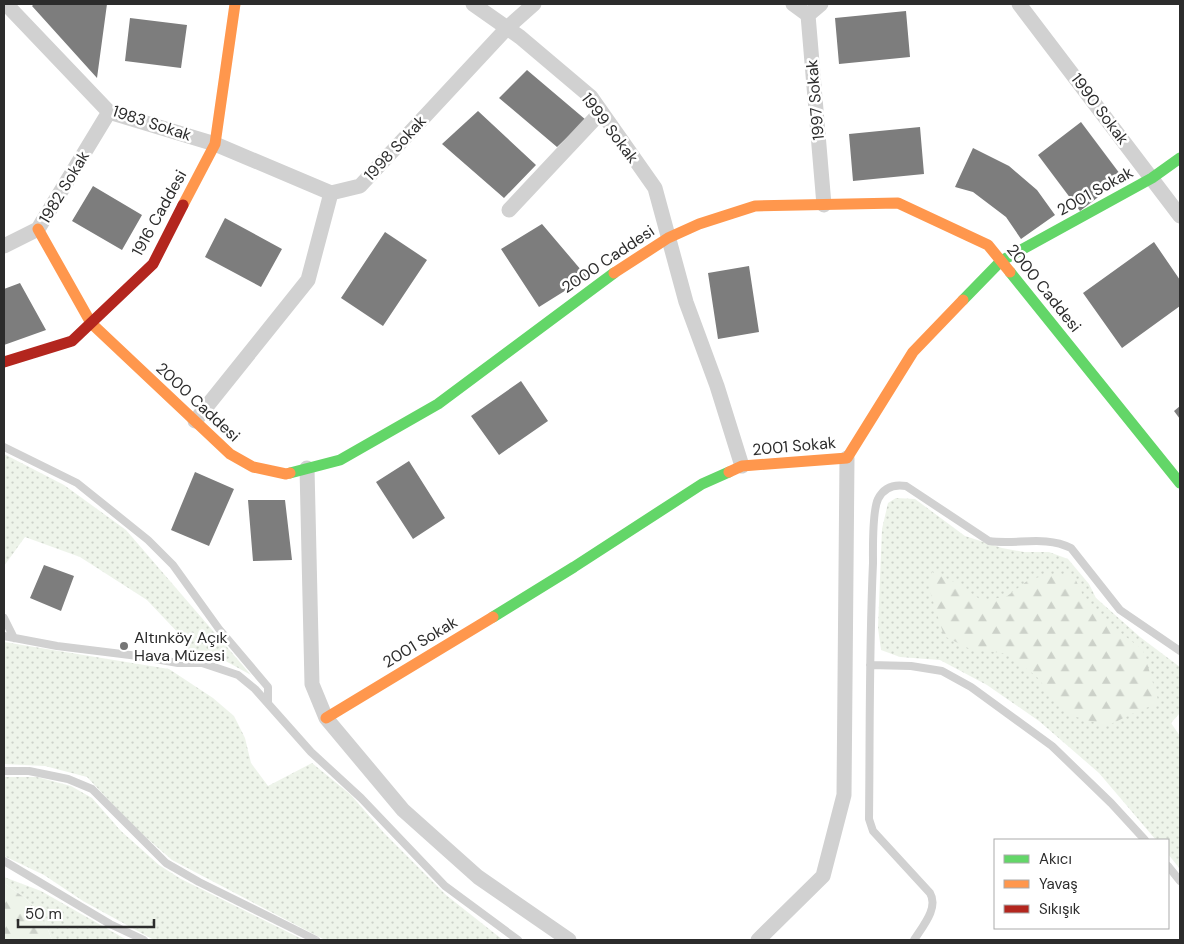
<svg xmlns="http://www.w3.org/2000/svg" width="1184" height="944" viewBox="0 0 1184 944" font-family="'DM Sans',sans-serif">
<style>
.grass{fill:url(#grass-dots)}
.forest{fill:url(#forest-firs)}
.building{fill:#7d7d7d}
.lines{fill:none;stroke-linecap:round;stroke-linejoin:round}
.lane{stroke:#d1d1d1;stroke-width:8}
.street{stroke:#d1d1d1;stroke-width:15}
.fast{stroke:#63d668;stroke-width:11}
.slow{stroke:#ff974d;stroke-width:11}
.jam{stroke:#b3261e;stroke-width:11}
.poi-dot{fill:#767676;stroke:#fff;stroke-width:2}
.labels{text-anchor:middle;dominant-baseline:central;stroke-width:5;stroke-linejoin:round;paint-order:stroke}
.street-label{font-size:16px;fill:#2c2c2c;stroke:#fff}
.poi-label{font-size:16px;fill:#2c2c2c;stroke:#fff;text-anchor:start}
</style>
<defs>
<pattern id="grass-dots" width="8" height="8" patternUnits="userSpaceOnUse" patternTransform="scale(1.25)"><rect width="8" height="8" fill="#eef4ea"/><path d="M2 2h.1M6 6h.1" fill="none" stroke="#ccd1c9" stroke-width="1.8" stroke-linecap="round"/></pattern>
<pattern id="forest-firs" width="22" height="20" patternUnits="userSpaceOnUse" patternTransform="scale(1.25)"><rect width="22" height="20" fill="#eef4ea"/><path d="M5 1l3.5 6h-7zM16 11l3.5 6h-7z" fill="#ccd1c9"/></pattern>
</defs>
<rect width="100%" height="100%" fill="#fff"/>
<!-- grass -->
<path class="grass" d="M4,454L64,485L126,530L251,675L220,658L184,656L183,638L147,600L80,557L25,537L4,566Z
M896,498L915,499L965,536L1002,548L1024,552H1049L1068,559L1089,584L1096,598L1140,637L1180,667V713L1171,723L1180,736V869L1168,854V840H1156L1099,773L1039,721L987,685L940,660L900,657L881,650L878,628L882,529L888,503Z
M4,642L169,669L213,698L234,716L245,738L251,763L268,786L312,763L351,795L384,833L446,895L503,940H325L172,860L134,827L87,777L45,766L4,764Z
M4,777H37L71,786L92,798L121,831L159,865L181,879L304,940H154L83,901L44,875L4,856Z
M4,877L41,891L127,940H52L43,917L25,898L4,883Z"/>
<!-- forest -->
<path class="forest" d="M932,572L956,583L981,600L1006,597L1027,581L1048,574H1073L1086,602L1117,630L1143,650L1159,703L1138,711L1107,726L1073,716L1054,699L1037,677L1008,654L968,648L944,636L929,588Z
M4,883L25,898L43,917L52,940H4Z"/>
<!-- building -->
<path class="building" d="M34,4H107L97,78L32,6Z
M906,11L910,57L839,64L835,18Z
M130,18L187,25L181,68L125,61Z
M527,70L586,120L557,147L499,98Z
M478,111L536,165L504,198L442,144Z
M1081,122L1123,178L1080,211L1038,155Z
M920,127L924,174L853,181L849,134Z
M973,148L1009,166L1037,190L1055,215L1021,239L1006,217L973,192L955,187Z
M93,186L142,215L122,250L72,221Z
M225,218L282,249L261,287L205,257Z
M542,224L587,277L539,307L501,249Z
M385,232L427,260L383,326L341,298Z
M1154,242L1180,280V306L1122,348L1083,293Z
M749,266L759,332L718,339L708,273Z
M20,283L46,330L4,345V289Z
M521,381L548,421L499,455L471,416Z
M1180,406V419L1174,411Z
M409,461L445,518L413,539L376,482Z
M195,472L234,489L209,546L171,530Z
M248,500H285L292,560L253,561Z
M44,565L74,576L61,611L30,598Z"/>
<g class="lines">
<!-- lane -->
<path class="lane" d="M4,447L77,483L148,540L173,565L219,629L268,687V702
M4,618L14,638
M4,636L57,646L138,656L178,663H202L238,675L255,689L311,752L361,798L445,886L518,940
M870,665L911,666L942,671L971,687L1052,746L1111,803L1145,840
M4,771H29L68,779L92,789L166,863L199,882L316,940
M4,861L110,924L144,940
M1168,866L1180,881
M914,940C922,927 939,908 930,893L873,831L869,819C870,734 869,649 873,563C873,548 872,512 878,499C884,487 894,484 906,486L989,541C1017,545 1045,535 1071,548L1120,610L1180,651"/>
<!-- street -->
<path class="street" d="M6,4L109,112L215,144L331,193
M473,4L520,37L591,97L655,188L686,302L717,386L742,466
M793,4L808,15L824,205
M1019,4L1180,216
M808,15L821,4
M331,193L360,186L507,28L534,4
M509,210L601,112
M4,246L38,229L109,112
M195,421L308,280L331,193
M307,468L312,684L326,718L403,810L478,877L569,940
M758,940L823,876L844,795L847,458"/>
<!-- fast -->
<path class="fast" d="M1010,272L1180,483
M963,300L1001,261L1152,178L1180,158
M290,473L340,460L438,404L614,273
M493,617L574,567L702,484L729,472"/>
<!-- slow -->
<path class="slow" d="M183,205L215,144L235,4
M38,229L91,323L230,454L253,467L286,474L290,473
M614,273L668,238L699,224L755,206L898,203L988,245L1010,272
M729,472L742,466L847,458L913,352L963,300
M326,718L493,617"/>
<!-- jam -->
<path class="jam" d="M4,362L72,341L153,264L183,205"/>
</g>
<!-- markers -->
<circle class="poi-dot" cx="124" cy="646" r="5"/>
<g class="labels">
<!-- street labels -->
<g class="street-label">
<text transform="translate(815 100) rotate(-95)">1997 Sokak</text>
<text transform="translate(1100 109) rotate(53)">1990 Sokak</text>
<text transform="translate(152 123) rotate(18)">1983 Sokak</text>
<text transform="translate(610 128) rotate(53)">1999 Sokak</text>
<text transform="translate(395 148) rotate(-47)">1998 Sokak</text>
<text transform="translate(64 187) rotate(-59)">1982 Sokak</text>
<text transform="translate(1095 191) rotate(-29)">2001 Sokak</text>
<text transform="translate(159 213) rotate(-61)">1916 Caddesi</text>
<text transform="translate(608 259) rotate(-34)">2000 Caddesi</text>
<text transform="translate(1044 288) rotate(51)">2000 Caddesi</text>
<text transform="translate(198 402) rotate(43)">2000 Caddesi</text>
<text transform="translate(794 446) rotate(-5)">2001 Sokak</text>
<text transform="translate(420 642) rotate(-31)">2001 Sokak</text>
</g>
<!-- poi labels -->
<g class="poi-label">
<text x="134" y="637">Altınköy Açık<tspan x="134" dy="18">Hava Müzesi</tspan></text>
</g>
</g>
<!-- border -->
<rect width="1184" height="944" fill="none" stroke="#2c2c2c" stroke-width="10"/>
<!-- legend -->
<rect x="994" y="839" width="175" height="90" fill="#ffffff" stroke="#ababab"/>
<rect x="1004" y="855" width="25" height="8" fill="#63d668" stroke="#ababab"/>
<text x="1039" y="864" font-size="15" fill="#2c2c2c">Akıcı</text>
<rect x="1004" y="880" width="25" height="8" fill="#ff974d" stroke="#ababab"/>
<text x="1039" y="889" font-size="15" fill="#2c2c2c">Yavaş</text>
<rect x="1004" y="905" width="25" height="8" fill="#b3261e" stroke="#ababab"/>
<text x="1039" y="914" font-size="15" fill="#2c2c2c">Sıkışık</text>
<!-- scale -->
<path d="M18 919v8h136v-8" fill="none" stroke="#2c2c2c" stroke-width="2.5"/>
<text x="25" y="919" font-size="15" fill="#2c2c2c" stroke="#ffffff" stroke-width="4" paint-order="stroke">50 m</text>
</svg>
